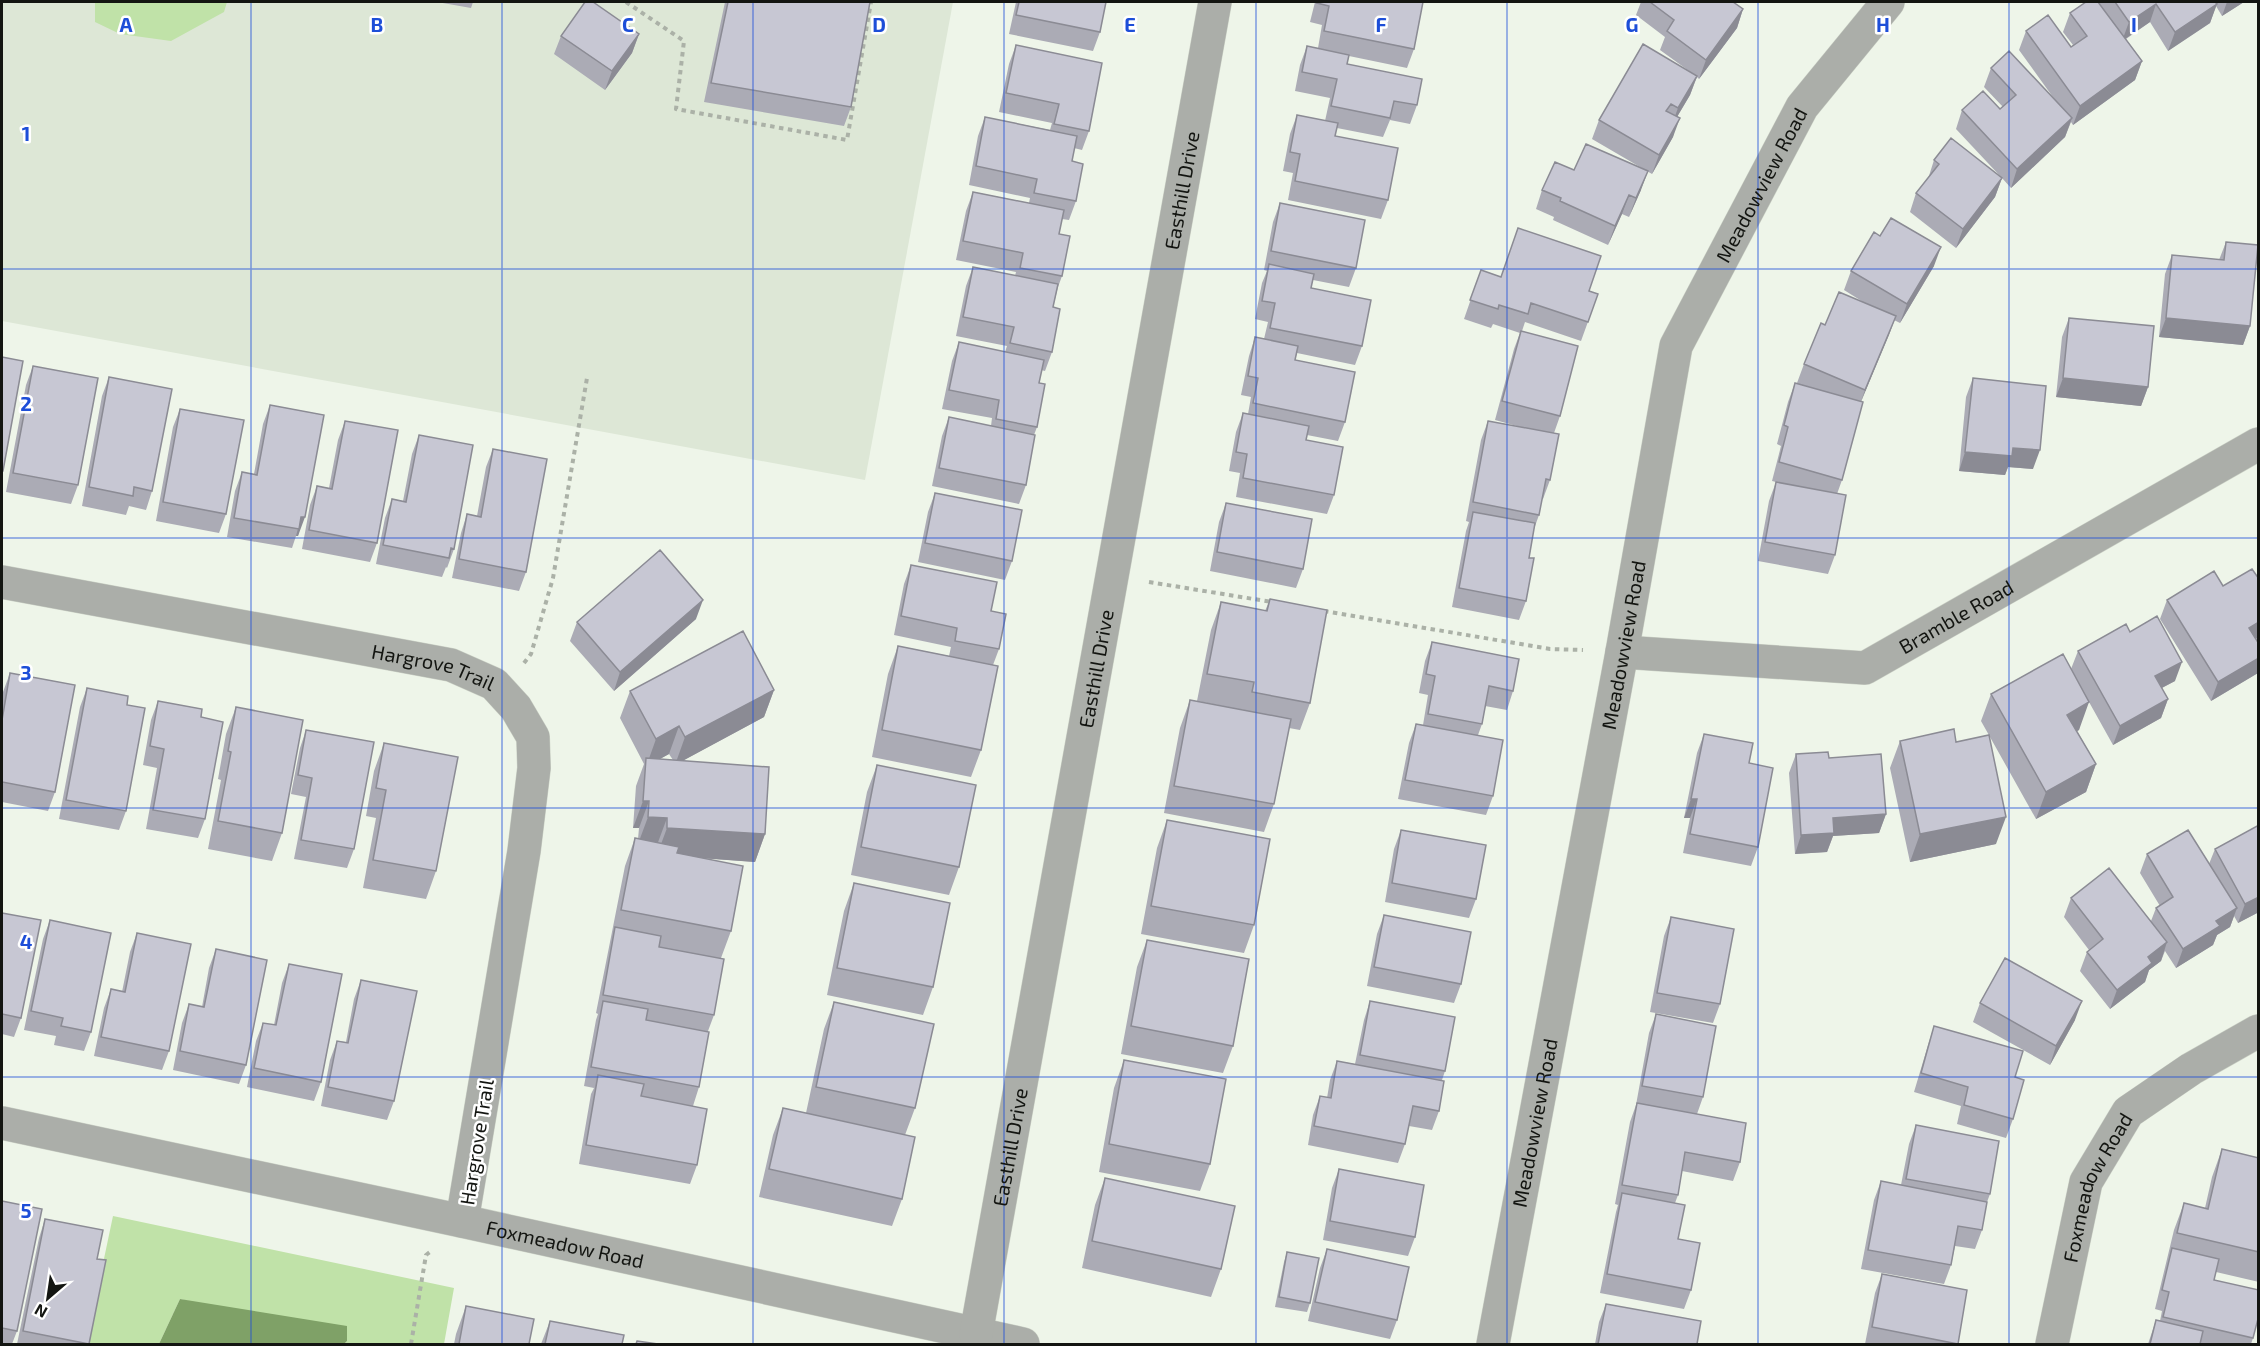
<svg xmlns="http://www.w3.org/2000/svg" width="2260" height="1346" viewBox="0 0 2260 1346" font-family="'Exo 2',sans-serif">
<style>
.built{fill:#dde7d6}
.green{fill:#c0e2a8}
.water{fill:#7fa167}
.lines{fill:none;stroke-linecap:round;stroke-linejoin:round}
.minor-casing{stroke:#cbd1c6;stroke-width:34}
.path{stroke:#abb1a7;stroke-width:4;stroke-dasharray:4.5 4.5;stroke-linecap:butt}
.minor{stroke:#abaea9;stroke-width:33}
.wall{fill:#ababb5;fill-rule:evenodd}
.shaded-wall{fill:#8b8b94}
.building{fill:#c7c7d3;stroke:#8b8b94;stroke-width:1.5}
.grid{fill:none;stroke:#1d4ed8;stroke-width:1.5;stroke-opacity:0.55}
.labels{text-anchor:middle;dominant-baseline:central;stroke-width:5;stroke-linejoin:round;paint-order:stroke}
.street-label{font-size:20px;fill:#131511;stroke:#fff}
.grid-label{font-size:20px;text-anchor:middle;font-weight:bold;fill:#1d4ed8;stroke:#fff;stroke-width:5;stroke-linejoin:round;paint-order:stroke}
</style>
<rect width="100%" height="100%" fill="#eef5e9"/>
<!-- built -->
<path class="built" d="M2,2H953L865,480L2,321Z"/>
<!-- green -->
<path class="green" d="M95,2H227L224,12L171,41L120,34L95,22Z
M113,1216L454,1288L444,1344H344L347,1341L180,1299L159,1344H86Z"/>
<!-- water -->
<path class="water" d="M180,1299L347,1326V1341L344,1344H159Z"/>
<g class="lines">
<!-- minor casing -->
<g class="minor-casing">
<g id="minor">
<path id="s1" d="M2,582L451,665L494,684L516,708L533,737L534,768L524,851L462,1221"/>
<path id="s2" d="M1622,652L1865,668L2258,444"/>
<path id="s3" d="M2,1123L462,1221L1023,1344"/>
<path id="s4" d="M976,1334L1215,2"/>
<path id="s5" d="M1493,1344L1622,652L1676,346L1802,107L1888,2"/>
<path id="s6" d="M2052,1344L2086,1182L2128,1112L2191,1069L2258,1031"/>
</g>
</g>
<!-- path -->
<path class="path" d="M626,2L684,41L676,109L847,140L871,2
M1149,582L1272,602
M1324,611L1550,649L1583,650
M524,663L531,654L553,578L587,378
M411,1344L426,1255L430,1252"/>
<!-- minor -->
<use href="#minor" class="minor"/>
</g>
<!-- wall -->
<path class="wall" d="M437,2H473L471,8Z
M725,2H870L851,107L844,126L704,102Z
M1016,2H1106L1100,32L1093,51L1009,34Z
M1315,2H1423L1414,49L1407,68L1349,56L1347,64L1417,105L1410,124L1390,120L1383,137L1337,128L1335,136L1388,200L1381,219L1288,200L1293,173L1283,171L1290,134L1297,115L1325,121L1330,98L1295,91L1300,65L1307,46L1318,48L1322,25L1310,22Z
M1641,2H1733L1743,9L1737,28L1699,79L1697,77L1690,95L1677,117L1673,137L1652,174L1592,139L1599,120L1689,71L1660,50L1665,37L1636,15Z
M2099,2H2244L2222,16L2216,6L2210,23L2168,51L2150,22L2126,39L2142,61L2135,80L2073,125L2071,122L2065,137L2011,188L2002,178L1995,197L1956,248L1910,212L1916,193L1928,179L1934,160L2001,177L1956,129L1962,110L2000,109L2003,107L1984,87L1991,68L2055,100L2019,50L2026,31L2071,47L2073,45L2063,32L2070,13Z
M639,34L632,53L605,90L554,54L561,36Z
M1016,45L1089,131L1082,150L1074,148L1072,161L1076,201L1069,220L1062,219L1059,234L1062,276L1058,287L1053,307L1052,352L1045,371L1041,370L1039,383L1037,427L1034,435L1026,485L1019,504L932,486L942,436L949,417L991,426L992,418L942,409L952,361L959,342L1005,352L1007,346L956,336L966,286L973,267L1015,276L1016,272L956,260L966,211L973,192L1029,203L1030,198L969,185L978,136L985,117L1050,130L1052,123L999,112L1009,64Z
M1574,170L1641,190L1629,217L1622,214L1608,245L1553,220L1554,217L1536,209L1542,190Z
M1280,203L1356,268L1349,287L1313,280L1311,288L1362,346L1355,365L1297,353L1295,360L1345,422L1338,441L1307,435L1306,440L1334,495L1327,514L1236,497L1240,473L1229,471L1236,432L1243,413L1248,414L1251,397L1241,395L1249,356L1255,337L1264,339L1268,322L1255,319L1262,283L1267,271L1264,270L1273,222Z
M1880,236L1934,266L1900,323L1894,320L1861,401L1842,480L1837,494L1835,555L1828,574L1758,561L1769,501L1776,482L1780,483L1772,481L1781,446L1777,444L1788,402L1795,383H1797L1804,364L1868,305L1844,290L1851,271Z
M2226,242L2250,326L2243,345L2159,337L2165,274L2172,255L2219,260Z
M1481,270L1501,277L1589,291L1598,294L1581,341L1525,322L1522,331L1560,416L1554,433L1550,480L1543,499H1542L1539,515L1534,529L1529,558L1526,601L1519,620L1452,607L1466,531L1469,522L1466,521L1481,440L1488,421L1528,429L1495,420L1514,349L1520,333L1493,324L1491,328L1464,319Z
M2069,318L2148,387L2141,406L2056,397L2062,337Z
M33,366L78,485L71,504L6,492L26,385Z
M109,377L152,491L146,510L129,506L126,515L82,506L102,396Z
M1973,378L2033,469L2008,467L2005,475L1959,471L1966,397Z
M270,405L324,415L298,536H296L292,548L227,537L235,491L242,472L254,474L263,424Z
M180,409L226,514L219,533L156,521L173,427Z
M345,421L377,543L370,562L302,549L310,505L317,486L329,488L338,440Z
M419,435L454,549L447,568L446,567L442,577L376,564L385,518L392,499L403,501L412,454Z
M493,449L526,572L519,591L452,578L461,533L467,514L477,516L486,467Z
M935,493L1012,561L1005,580L918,562L928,512Z
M1226,503L1303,569L1296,588L1210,571L1219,522Z
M911,565L991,611L999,649L993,665L981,750L971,777L872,757L888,674L898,646L949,656L951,647L894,635L904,584Z
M2259,579V637L2255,639L2259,644L2258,673L2211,701L2160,619L2167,600L2223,586Z
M1270,599L1310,703L1300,730L1289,728L1274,804L1264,832L1164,813L1180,728L1190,700L1244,710L1197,701L1211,630L1221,602L1265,611Z
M696,619L614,691L570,641L577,622Z
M2130,632L2175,681L2162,688L2168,699L2161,718L2113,745L2084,693L2079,730L2077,731L2096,764L2086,792L2036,819L1981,721L1991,694L2071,669L2078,651Z
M1432,642L1513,691L1507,710L1485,706L1482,724L1478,735L1493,796L1486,815L1398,799L1409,743L1416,724L1423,725L1428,695L1419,693L1425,661Z
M10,673L55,792L48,811L2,802V701L3,692Z
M87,688L127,705L126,811L119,830L59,819L80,707Z
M774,690L764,717L682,761L765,834L755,862L703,858L731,931L721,958L714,1015L708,1031L699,1087L693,1106L697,1165L690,1184L579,1164L591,1094L594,1088L584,1086L596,1020L598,1014L596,1013L625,866L635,838L638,839L639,828H633L636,786L644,764L620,718L630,691ZM669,754L673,760L659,759Z
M158,701L205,819L198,838L146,829L157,768L143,765L151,720Z
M236,707L282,833L272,861L208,849L221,780L218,779L226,734Z
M306,730L354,849L347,868L294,859L306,797L291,794L300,748Z
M1704,734L1749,763L1758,847L1751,866L1683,853L1690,818H1684L1697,753Z
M1900,741L1956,742L1996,844L1910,862L1890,768Z
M384,743L436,871L426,899L363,888L376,818L366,816L374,771Z
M1796,754L1829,758L1886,814L1879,833L1833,836L1827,852L1795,854L1789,773Z
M877,765L959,867L949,895L851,875L867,792Z
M1167,820L1254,925L1244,953L1141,934L1157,848Z
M1401,830L1476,899L1469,918L1385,902L1394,849Z
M2215,849L2259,912L2238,923L2234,916L2230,927L2217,935L2213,945L2176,968L2165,951L2161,961L2149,970L2145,982L2110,1009L2080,971L2087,952L2089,950L2064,917L2071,898L2151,921L2156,908L2160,906L2140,873L2147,854L2209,864Z
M854,883L933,987L923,1015L827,995L844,911Z
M2,913L21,1018L14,1037L2,1034Z
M1384,915L1461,984L1454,1003L1367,986L1377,934Z
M1671,917L1720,1004L1713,1023L1650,1012L1664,936Z
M50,920L91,1032L84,1051L54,1045L56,1036L24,1030L43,939Z
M137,933L169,1051L162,1070L94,1056L104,1008L111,989L122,992L130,952Z
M1147,940L1233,1046L1223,1073L1121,1054L1137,967Z
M216,949L246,1065L239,1084L173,1070L182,1023L189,1004L202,1007L209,968Z
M289,964L321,1082L314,1101L247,1087L256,1041L263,1023L274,1025L282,983Z
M361,980L394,1101L387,1120L321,1106L330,1060L337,1041L346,1042L354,999Z
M1370,1001L1445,1071L1442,1080L1439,1111L1432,1130L1409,1126L1405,1144L1398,1163L1308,1145L1313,1115L1320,1096L1327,1098L1330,1080L1337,1061L1355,1064L1364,1020Z
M834,1002L915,1108L905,1135L902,1199L892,1226L759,1197L773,1135L783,1108L806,1113L824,1029Z
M1980,1003L2075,1020L2050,1065L1973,1022Z
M1656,1014L1703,1097L1697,1114L1740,1162L1733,1181L1682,1171L1678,1195L1675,1203L1678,1239L1691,1290L1684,1309L1600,1293L1616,1212L1618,1205L1615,1204L1630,1122L1636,1105L1649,1033Z
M1934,1026L2015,1077L2013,1119L2006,1138L1957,1124L1961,1106L1914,1092L1928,1045Z
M1124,1060L1210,1164L1200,1191L1099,1172L1114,1088Z
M1916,1125L1990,1194L1987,1202L1982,1230L1975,1249L1955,1246L1951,1265L1944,1284L1861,1269L1874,1200L1881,1181L1901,1185L1909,1144Z
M2222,1149L2259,1158V1282L2216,1272L2214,1280L2253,1338L2251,1344H2148L2156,1320L2160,1321L2162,1311L2155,1309L2174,1230L2184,1203L2205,1208L2212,1177Z
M1339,1169L1415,1237L1408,1256L1323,1240L1332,1188Z
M1105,1178L1221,1269L1211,1297L1082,1268L1095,1205Z
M2,1201L17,1331L12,1344H2Z
M45,1219L97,1259L89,1344H17L39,1238Z
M1327,1249L1397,1320L1390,1339L1308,1321L1320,1268Z
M1287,1252L1310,1303L1307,1312L1275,1307L1284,1262Z
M1882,1274L1967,1290L1957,1344H1865L1875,1293Z
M1606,1304L1697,1344H1595L1599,1322Z
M466,1306L529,1344H454L456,1334Z
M550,1321L622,1344H541Z"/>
<!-- shaded-wall -->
<path class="shaded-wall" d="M2227,2H2244L2222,16Z
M2156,4L2150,22L2122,41L2129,22Z
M2217,4L2210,23L2168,51L2175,32Z
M1743,9L1737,28L1699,79L1706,60Z
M639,34L632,53L605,90L612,71Z
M2142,61L2135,80L2073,125L2080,106Z
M1697,76L1690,95L1671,127L1678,108Z
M1680,118L1673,137L1652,174L1659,155Z
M2072,118L2065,137L2011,188L2017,169Z
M1648,171L1641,190L1629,217L1636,198Z
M2002,178L1995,197L1956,248L1963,229Z
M1629,195L1622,214L1608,245L1615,226Z
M1941,247L1934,266L1900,323L1907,304Z
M1896,316L1889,335L1858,409L1865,390Z
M2166,318L2250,326L2243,345L2159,337Z
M2063,378L2148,387L2141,406L2056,397Z
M2013,448L2040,450L2033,469L2008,467L2005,475L1959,471L1965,452Z
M301,517H305L298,536H296Z
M703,600L696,619L614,691L620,672Z
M2259,622V637L2242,647L2249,628Z
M2259,658L2258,673L2211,701L2218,682Z
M2182,662L2175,681L2148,695L2155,676Z
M774,690L764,717L675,765L685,737Z
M2168,699L2161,718L2113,745L2120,726Z
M2089,702L2079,730L2057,742L2067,715Z
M679,726L669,754L646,767L656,739Z
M2096,764L2086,792L2036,819L2046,792Z
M1691,799H1697L1690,818H1684Z
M643,801H649L639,828H633Z
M1886,814L1879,833L1833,836L1827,852L1795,854L1801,835L1833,818Z
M648,817L667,818L657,845L638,844Z
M2006,817L1996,844L1910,862L1920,834Z
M667,828L765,834L755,862L657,855Z
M2259,897V912L2238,923L2245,904Z
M2237,908L2230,927L2217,935L2213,945L2176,968L2183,949L2216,921Z
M2167,942L2161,961L2149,970L2145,982L2110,1009L2117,990L2148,957Z
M2082,1001L2075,1020L2050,1065L2056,1046Z"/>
<!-- building -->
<path class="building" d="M585,2H593L639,34L612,71L561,36Z
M728,2H870L851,107L711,83Z
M1019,2H1106L1100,32L1016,15Z
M1318,2H1423L1414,49L1324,31L1329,6L1317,3Z
M1650,2H1733L1743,9L1706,60L1667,31L1674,20Z
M2086,2H2098L2142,61L2080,106L2026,31L2048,15L2071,47L2087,36L2070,13Z
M2115,2H2215L2217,4L2175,32L2156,4L2129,22Z
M1643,44L1697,76L1678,108L1671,104L1666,111L1680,118L1659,155L1599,120Z
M1016,45L1102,63L1089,131L1054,124L1059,104L1006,93Z
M1307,46L1349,55L1347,64L1422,79L1417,105L1394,101L1390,118L1331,106L1337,79L1302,72Z
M2009,51L2072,118L2017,169L1962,110L1983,91L2000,109L2016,95L1991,68Z
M1297,115L1338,123L1335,136L1398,148L1388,200L1295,181L1300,154L1290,152Z
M985,117L1077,136L1072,161L1083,164L1076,201L1034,193L1037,179L976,166Z
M1951,138L2002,178L1963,229L1916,193L1939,164L1934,160Z
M1586,144L1648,171L1636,198L1629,195L1615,226L1560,201L1561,198L1542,190L1555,162L1574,170Z
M973,192L1064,210L1059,234L1070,236L1062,276L1020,268L1023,253L963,241Z
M1280,203L1365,220L1356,268L1271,251Z
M1891,218L1941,247L1907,304L1851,271L1874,232L1880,236Z
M1518,228L1601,256L1589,291L1598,294L1588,322L1531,303L1528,314L1499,305L1498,309L1470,300L1481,270L1501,277Z
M2226,242L2258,245L2250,326L2166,318L2172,255L2224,260Z
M1269,264L1314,274L1311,288L1371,300L1362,346L1270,328L1275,303L1262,301Z
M973,267L1058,284L1053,307L1060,309L1052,352L1010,343L1014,327L963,317Z
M1839,292L1896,316L1865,390L1804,364L1821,323L1825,325Z
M2069,318L2154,326L2148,387L2063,378Z
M1521,331L1578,346L1560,416L1502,401Z
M1255,337L1298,346L1295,360L1355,372L1345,422L1253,403L1258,378L1248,376Z
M959,342L1044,360L1039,383L1045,384L1037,427L996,419L999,400L949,390Z
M2,357L23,361L3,471H2Z
M33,366L98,378L78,485L13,473Z
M109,377L172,389L152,491L134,487L133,496L89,487Z
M1973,378L2046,386L2040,450L2013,448L2012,456L1965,452Z
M1795,383L1863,402L1842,480L1779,462L1788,427L1784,425Z
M270,405L324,415L305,517H301L299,529L234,518L242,472L257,475Z
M180,409L244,420L226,514L163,502Z
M1243,413L1309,426L1306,440L1343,447L1334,495L1243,478L1247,454L1236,452Z
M949,417L1035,435L1026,485L939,468Z
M345,421L398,430L377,543L309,530L317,486L332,489Z
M1488,421L1559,434L1550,480L1546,479L1539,515L1473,502Z
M419,435L473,445L454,549L451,548L449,558L383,545L392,499L406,502Z
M493,449L547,459L526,572L459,559L467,514L481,517Z
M1776,482L1846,495L1835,555L1765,542Z
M935,493L1022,510L1012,561L925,543Z
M1226,503L1312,519L1303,569L1217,552Z
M1473,512L1535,523L1529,558H1534L1526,601L1459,588Z
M660,550L703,600L620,672L577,622Z
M911,565L997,582L991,611L1006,614L999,649L955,641L957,628L901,616Z
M2252,569L2259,579V622L2249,628L2259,644V658L2218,682L2167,600L2214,571L2223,586Z
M1270,599L1327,610L1310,703L1252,692L1254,682L1207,674L1221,602L1267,611Z
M2157,616L2182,662L2155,676L2168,699L2120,726L2078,651L2126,624L2130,632Z
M743,631L774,690L685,737L679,726L656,739L630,691Z
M1432,642L1519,659L1513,691L1489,686L1482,724L1428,714L1435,676L1426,674Z
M898,646L998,666L981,750L882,730Z
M2063,654L2089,702L2067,715L2096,764L2046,792L1991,694Z
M10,673L75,685L55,792L2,782V720Z
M87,688L128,696L127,705L145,708L126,811L66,800Z
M1190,700L1291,719L1274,804L1174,786Z
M158,701L202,709L201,717L223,722L205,819L153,810L164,749L150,746Z
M236,707L303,720L282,833L218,821L231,752L228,751Z
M1416,724L1503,740L1493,796L1405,780Z
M1954,729L1956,742L1989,735L2006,817L1920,834L1900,741Z
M306,730L374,742L354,849L301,840L312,778L298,775Z
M1704,734L1753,743L1749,763L1773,768L1758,847L1690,834L1697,799H1691Z
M384,743L458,757L436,871L373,860L386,790L376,788Z
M1828,752L1829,758L1881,754L1886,814L1833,818L1834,833L1801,835L1796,754Z
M646,758L769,767L765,834L667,828V818L648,817L649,801H643Z
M877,765L976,785L959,867L861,847Z
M1167,820L1270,839L1254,925L1151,906Z
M2259,825V897L2245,904L2215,849Z
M1401,830L1486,845L1476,899L1392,883Z
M2188,830L2237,908L2216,921L2220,926L2183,949L2156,908L2173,897L2147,854Z
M635,838L679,847L677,853L743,866L731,931L621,910Z
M2109,868L2167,942L2148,957L2152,963L2117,990L2087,952L2103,939L2071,898Z
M854,883L950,903L933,987L837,968Z
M2,913L41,920L21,1018L2,1014Z
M1384,915L1471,932L1461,984L1374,967Z
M1671,917L1734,929L1720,1004L1657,993Z
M50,920L111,933L91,1032L61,1026L63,1018L31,1011Z
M615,927L661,936L659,947L724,959L714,1015L603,995Z
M137,933L191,944L169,1051L101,1037L111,989L125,992Z
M1147,940L1249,959L1233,1046L1131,1026Z
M216,949L267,960L246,1065L180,1051L189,1004L204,1007Z
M2005,958L2082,1001L2056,1046L1980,1003Z
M289,964L342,974L321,1082L254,1068L263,1023L276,1025Z
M361,980L417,991L394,1101L328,1087L337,1041L348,1043Z
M603,1001L648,1009L646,1020L709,1032L699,1087L591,1067Z
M1370,1001L1455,1017L1445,1071L1360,1055Z
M834,1002L934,1024L915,1108L816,1087Z
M1656,1014L1716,1026L1703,1097L1642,1086Z
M1934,1026L2023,1051L2015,1077L2024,1080L2013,1119L1964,1105L1968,1087L1921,1073Z
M1124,1060L1226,1079L1210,1164L1109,1144Z
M1337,1061L1444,1081L1439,1111L1413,1106L1405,1144L1314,1126L1320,1096L1331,1098Z
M598,1075L644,1084L641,1096L707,1109L697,1165L586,1145Z
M1637,1103L1746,1123L1740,1162L1685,1152L1678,1195L1622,1185Z
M783,1108L915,1137L902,1199L769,1169Z
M1916,1125L1999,1141L1990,1194L1906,1179Z
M2222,1149L2259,1158V1252L2177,1233L2184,1203L2208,1209Z
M1339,1169L1424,1185L1415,1237L1330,1221Z
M1105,1178L1235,1206L1221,1269L1092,1241Z
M1881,1181L1987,1202L1982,1230L1958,1226L1951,1265L1868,1250Z
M1622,1193L1685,1205L1678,1239L1700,1243L1691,1290L1607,1274Z
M2,1201L42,1209L17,1331L2,1328Z
M45,1219L103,1230L97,1259L106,1260L89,1344L23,1331Z
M2172,1248L2219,1259L2214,1280L2259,1290V1315L2253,1338L2163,1317L2169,1292L2162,1290Z
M1327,1249L1409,1267L1397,1320L1315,1302Z
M1287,1252L1319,1258L1310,1303L1279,1297Z
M1882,1274L1967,1290L1958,1344L1872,1327Z
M1606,1304L1701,1321L1697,1344H1598Z
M466,1306L534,1319L529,1344H459Z
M2156,1320L2203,1331L2200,1344H2150Z
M550,1321L624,1335L622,1344H545Z
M637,1341L658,1344H636Z"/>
<!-- grid -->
<path class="grid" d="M251,2V1344M502,2V1344M753,2V1344M1004,2V1344M1256,2V1344M1507,2V1344M1758,2V1344M2009,2V1344M2,269H2258M2,538H2258M2,808H2258M2,1077H2258"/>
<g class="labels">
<!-- street labels -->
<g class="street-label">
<text stroke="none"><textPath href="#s5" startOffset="1197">Meadowview Road</textPath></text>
<text stroke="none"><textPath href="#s4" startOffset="1162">Easthill Drive</textPath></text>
<text stroke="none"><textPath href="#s2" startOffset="348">Bramble Road</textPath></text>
<text stroke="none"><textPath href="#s5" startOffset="711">Meadowview Road</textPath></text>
<text stroke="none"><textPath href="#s4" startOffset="676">Easthill Drive</textPath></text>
<text stroke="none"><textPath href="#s1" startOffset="440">Hargrove Trail</textPath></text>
<text stroke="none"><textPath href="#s5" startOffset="225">Meadowview Road</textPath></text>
<text transform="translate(476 1142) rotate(-81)">Hargrove Trail</text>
<text stroke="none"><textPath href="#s4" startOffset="190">Easthill Drive</textPath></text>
<text stroke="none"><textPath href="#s6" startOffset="164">Foxmeadow Road</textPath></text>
<text stroke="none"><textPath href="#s3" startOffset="576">Foxmeadow Road</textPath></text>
</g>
</g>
<g class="grid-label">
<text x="126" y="32">A</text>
<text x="377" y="32">B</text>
<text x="628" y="32">C</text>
<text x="879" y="32">D</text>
<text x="1130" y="32">E</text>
<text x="1381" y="32">F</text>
<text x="1632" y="32">G</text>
<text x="1883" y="32">H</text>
<text x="2134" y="32">I</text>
<text x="26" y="141">1</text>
<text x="26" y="411">2</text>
<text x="26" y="680">3</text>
<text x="26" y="949">4</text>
<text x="26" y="1218">5</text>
</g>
<!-- border -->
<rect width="2260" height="1346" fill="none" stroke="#131511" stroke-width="6"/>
<!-- north arrow -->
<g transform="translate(48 1298) rotate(209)" stroke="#ffffff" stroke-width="4.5" paint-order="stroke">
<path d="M0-4.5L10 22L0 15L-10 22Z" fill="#131511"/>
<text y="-9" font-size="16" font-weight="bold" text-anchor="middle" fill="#131511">N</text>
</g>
</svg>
